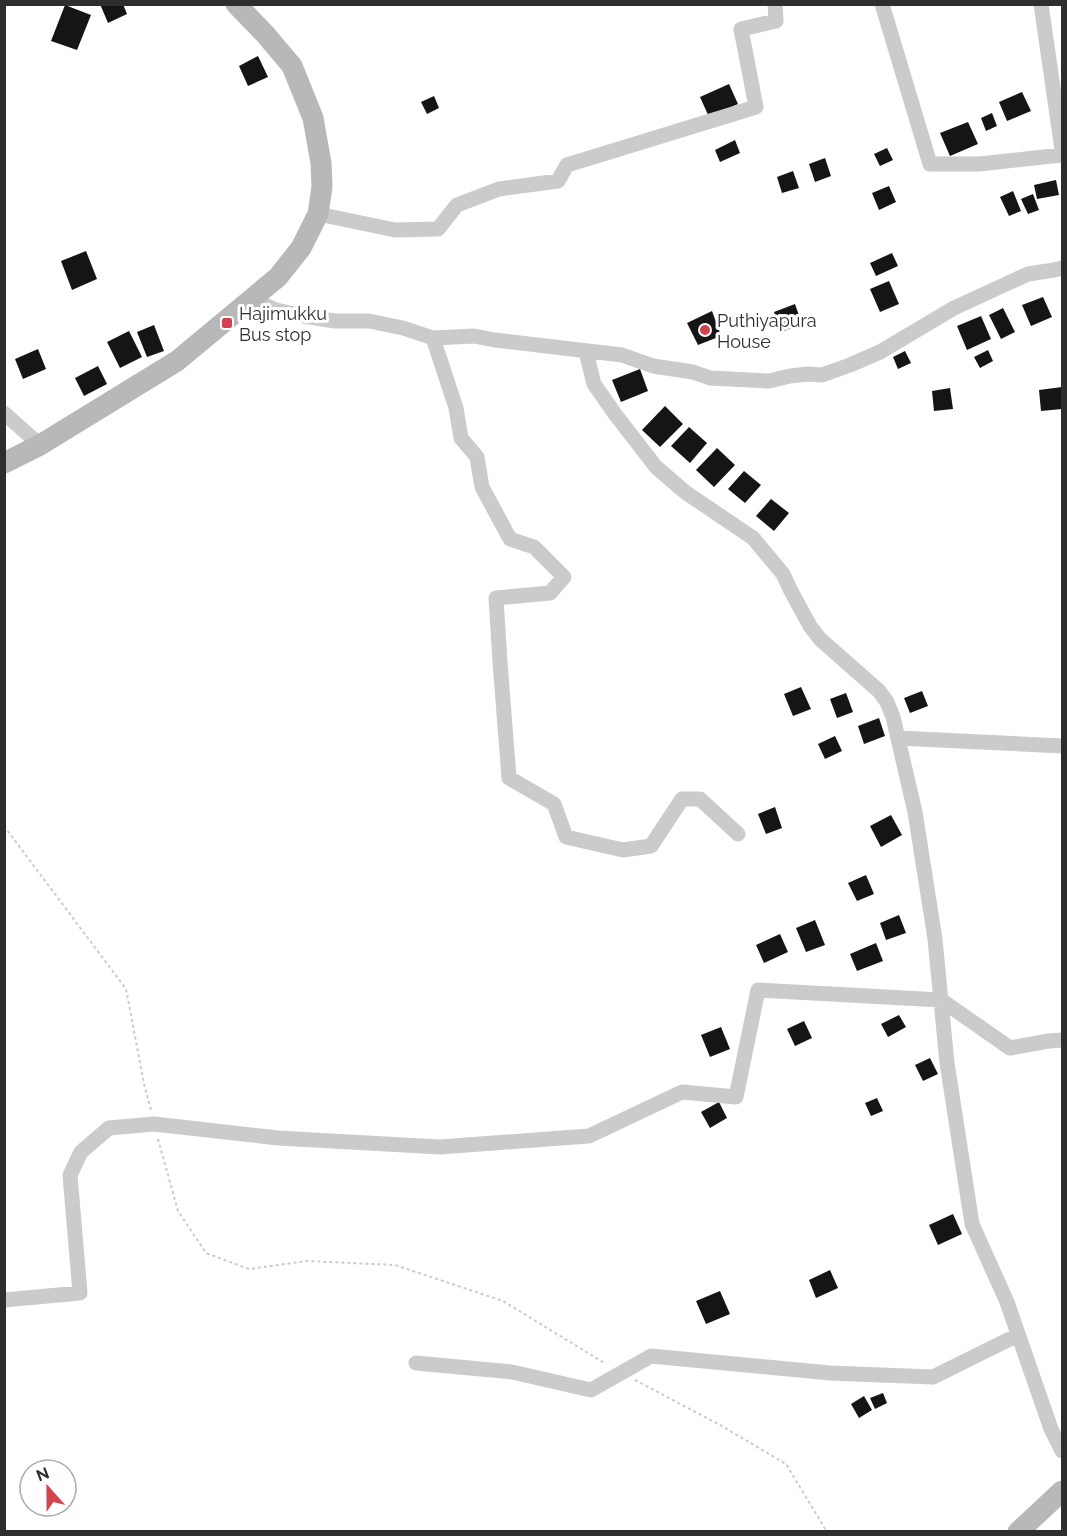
<svg xmlns="http://www.w3.org/2000/svg" width="1067" height="1536" viewBox="0 0 1067 1536" font-family="Raleway,sans-serif">
<style>
.building{fill:#151515}
.lines{fill:none;stroke-linecap:round;stroke-linejoin:round}
.path{stroke:#cbcbcb;stroke-width:2;stroke-dasharray:3 3;stroke-linecap:butt}
.street{stroke:#cbcbcb;stroke-width:15}
.secondary{stroke:#b8b8b8;stroke-width:21}
.poi-dot{fill:#d2434f;stroke:#fff;stroke-width:2}
.labels{text-anchor:middle;dominant-baseline:central;stroke-width:6;stroke-linejoin:round;paint-order:stroke}
.poi-label{font-size:18px;fill:#2e2e2e;stroke:#fff;text-anchor:start}
</style>
<rect width="100%" height="100%" fill="#fff"/>
<!-- building -->
<path class="building" d="M100,4H123L127,14L108,23Z
M65,5L91,15L77,50L51,41Z
M258,56L268,77L248,86L239,66Z
M729,84L738,104L709,117L700,97Z
M1022,92L1031,111L1007,121L999,102Z
M434,96L439,108L427,114L421,102Z
M992,113L997,126L986,131L981,118Z
M968,122L978,144L950,156L940,133Z
M735,140L740,153L720,162L715,150Z
M887,148L893,160L880,166L874,154Z
M825,158L831,176L815,182L809,164Z
M793,171L799,188L782,193L777,177Z
M1056,180L1059,195L1037,199L1034,185Z
M889,186L896,202L879,210L872,193Z
M1013,191L1021,211L1009,216L1000,197Z
M1033,194L1039,210L1028,214L1021,199Z
M86,251L97,279L72,290L61,261Z
M892,253L898,266L876,276L870,263Z
M889,281L899,304L880,312L870,289Z
M1043,297L1052,317L1031,326L1022,305Z
M795,304L802,324L781,332L774,312Z
M1003,308L1015,332L1001,339L989,315Z
M712,311L721,336L698,345L687,323Z
M981,316L991,339L967,350L957,326Z
M154,325L164,351L147,357L137,332Z
M129,331L142,357L120,368L107,342Z
M38,349L46,369L23,379L15,359Z
M988,350L993,361L980,368L974,357Z
M905,351L911,363L898,369L893,357Z
M98,366L107,384L84,396L75,378Z
M640,369L648,391L621,402L612,380Z
M1062,387V409L1041,411L1039,390Z
M950,388L953,409L934,411L932,391Z
M665,406L683,424L660,447L642,430Z
M689,427L707,443L690,463L671,446Z
M717,448L735,465L714,487L696,470Z
M744,471L761,485L745,503L728,489Z
M771,499L789,513L774,531L756,516Z
M801,687L811,709L793,716L784,694Z
M922,691L928,706L910,713L904,698Z
M846,693L853,712L837,718L830,699Z
M879,718L885,736L864,744L858,726Z
M835,736L842,751L825,759L818,744Z
M775,807L782,828L766,834L758,814Z
M891,815L902,835L881,847L870,826Z
M866,875L874,894L857,901L848,883Z
M899,915L906,933L886,940L880,923Z
M815,920L825,945L806,952L796,928Z
M780,934L788,952L764,963L756,945Z
M876,943L883,961L857,971L850,954Z
M899,1015L906,1027L888,1037L881,1024Z
M804,1021L812,1038L795,1046L787,1029Z
M721,1027L730,1049L710,1057L701,1035Z
M930,1058L938,1074L923,1081L915,1065Z
M877,1098L883,1111L871,1116L865,1103Z
M719,1102L727,1118L710,1128L701,1112Z
M953,1214L962,1234L938,1245L929,1225Z
M830,1270L838,1288L816,1298L809,1280Z
M720,1291L730,1314L706,1324L696,1301Z
M883,1393L887,1403L875,1409L870,1398Z
M864,1396L872,1410L859,1418L851,1404Z"/>
<g class="lines">
<!-- path -->
<path class="path" d="M4,826L126,989L144,1084L151,1110
M158,1139L178,1211L206,1253L249,1269L307,1261L395,1265L503,1301L606,1364
M635,1380L720,1425L786,1464L827,1532"/>
<!-- street -->
<path class="street" d="M882,4L930,164H979L1062,155
M1041,4L1062,150
M318,214L395,230L438,229L457,205L499,189L558,181L567,165L756,107L741,29L776,21L775,4
M252,299L276,310L304,316L335,321H369L403,328L433,338L474,336L495,340L622,355L653,366L693,372L710,378L769,381L790,376L808,374L822,375L850,365L880,352L954,308L1004,285L1028,274L1054,270L1062,268
M433,338L456,408L461,438L477,457L482,487L510,539L534,547L564,577L550,593L496,598L500,662L509,778L554,804L566,837L623,850L651,846L682,799H700L738,834
M586,352L594,384L615,414L656,467L685,492L753,538L783,574L791,591L810,626L820,639L879,691L887,702L893,717L915,812L935,939L947,1063L972,1224L1007,1302L1051,1429L1062,1451
M4,413L40,445
M898,738L1062,746
M4,1300L80,1293L70,1175L81,1152L109,1128L154,1124L278,1138L440,1147L589,1136L682,1092L736,1097L758,990L941,1000L1010,1048L1049,1041L1062,1040
M416,1363L512,1372L591,1390L651,1356L830,1373L933,1377L1018,1335"/>
<!-- secondary -->
<path class="secondary" d="M4,463L40,445L177,361L278,277L301,248L318,214L322,187L321,163L313,118L292,66L265,34L236,4
M1018,1532L1062,1491"/>
</g>
<!-- markers -->
<g class="poi-dot">
<rect x="221" y="317" width="12" height="12" rx="3"/>
<circle cx="705" cy="330" r="6"/>
</g>
<g class="labels">
<!-- poi labels -->
<g class="poi-label">
<text x="239" y="313">Hajimukku<tspan x="239" dy="21">Bus stop</tspan></text>
<text x="717" y="320">Puthiyapura<tspan x="717" dy="21">House</tspan></text>
</g>
</g>
<!-- border -->
<rect width="1067" height="1536" fill="none" stroke="#2e2e2e" stroke-width="12"/>
<!-- north arrow -->
<g transform="translate(48 1488) rotate(339)"><circle r="28" fill="#ffffff" stroke="#ababab" stroke-width="1.5"/>
<path d="M0-4.5L10 22L0 15L-10 22Z" fill="#d2434f"/>
<text y="-9" font-size="16" font-weight="bold" text-anchor="middle" fill="#2e2e2e">N</text>
</g>
</svg>
